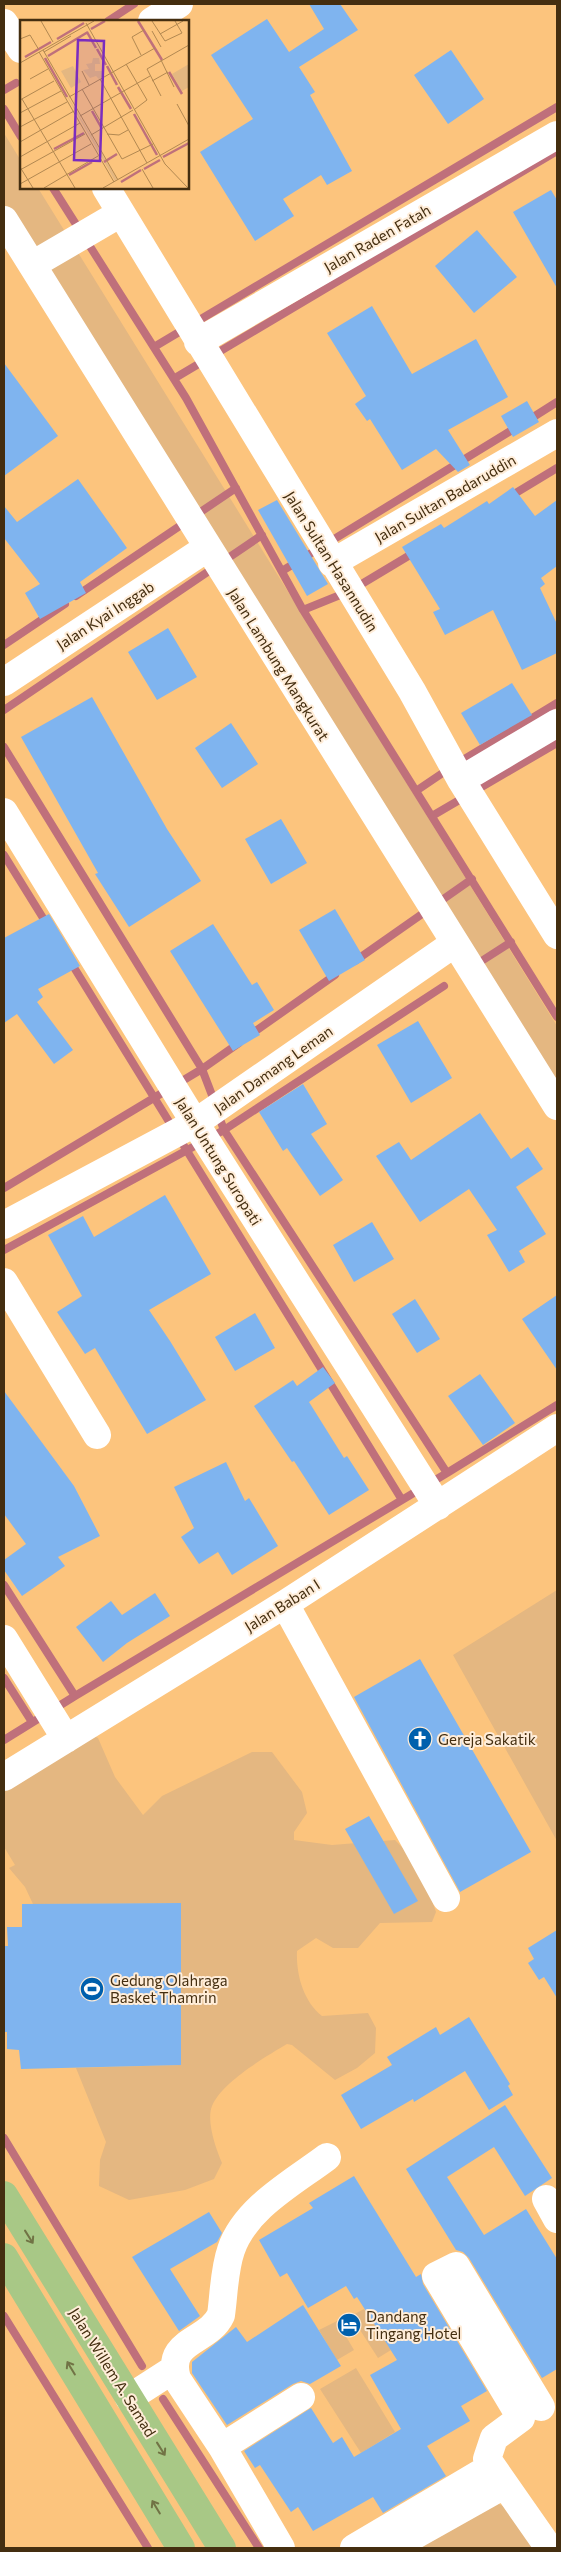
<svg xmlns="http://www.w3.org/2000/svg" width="561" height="2552" viewBox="0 0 561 2552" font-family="Commissioner,sans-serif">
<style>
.green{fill:#e4b781}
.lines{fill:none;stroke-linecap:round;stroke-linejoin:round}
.stream{stroke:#bf707b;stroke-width:8}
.building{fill:#7fb4ef}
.minor{stroke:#fff;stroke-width:28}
.major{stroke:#a8c886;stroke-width:28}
.oneway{stroke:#717345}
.labels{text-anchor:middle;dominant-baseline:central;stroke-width:4;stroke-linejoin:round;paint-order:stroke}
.street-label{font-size:15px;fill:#442e10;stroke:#ffedd9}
.poi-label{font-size:15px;fill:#442e10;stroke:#ffedd9;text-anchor:start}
.inset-river{fill:none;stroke:#bf707b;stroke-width:2.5}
.inset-road{fill:none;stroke:#b28851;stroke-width:1}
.view{fill:#7b2cbf;fill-opacity:0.15;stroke:#7b2cbf;stroke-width:2.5}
.inset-edge{fill:none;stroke:#442e10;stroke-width:2.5}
</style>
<rect width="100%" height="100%" fill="#fcc47d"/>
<!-- green -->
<path class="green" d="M4,133L21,161V188H38L557,1026V1095L4,210Z
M557,1590V1841L453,1655Z
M90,1734L98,1738L115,1777L143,1815L162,1796L252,1752H272L302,1792L307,1813L294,1832V1840L332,1845L395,1840L420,1866L436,1912L432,1922L380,1923L358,1948H333L316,1938L297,1951C296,1974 303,2001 322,2016L368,2013L376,2028L375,2053L357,2068L335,2080L292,2045L287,2044C265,2057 222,2082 212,2106C206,2121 216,2149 222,2163L214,2179L185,2190L129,2200L99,2186L100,2160L106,2142L76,2068L181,2065V1903L33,1904L25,1887L9,1868L15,1865L4,1847V1782Z
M364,2309L391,2350L378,2358L351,2316Z
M337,2321L354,2350L337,2360L319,2330Z
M356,2368L395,2432L361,2453L320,2389Z
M494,2502L508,2508L535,2548H414Z"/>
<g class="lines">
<!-- stream -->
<path class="stream" d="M108,21L134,4
M4,90L16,83
M4,109L21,137
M53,188L186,398L303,610L557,1017
M154,347L557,107
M175,378L557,151
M527,421L557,402
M509,497L557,468
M282,571L517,427
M76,596L236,488
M303,610L350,591L415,552
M4,645L65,604
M4,710L262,535
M4,747L202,1069L239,1043
M416,791L453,766L557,703
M432,816L557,743
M4,855L48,926
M70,961L402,1500
M355,961L472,879
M480,962L511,942
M444,986L224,1130L447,1473L557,1405
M250,1035L335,975
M4,1188L202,1069L215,1103
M4,1250L224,1130L218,1114
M4,1585L75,1696L447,1473
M4,1678L32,1722
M4,1740L75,1696
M4,2138L142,2366
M4,2316L148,2548
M163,2399L259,2548"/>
</g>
<!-- building -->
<path class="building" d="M309,4H340L358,30L299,67L315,92L310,95L352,171L327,185L321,175L283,199L294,216L255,241L200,152L253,119L211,55L267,19L289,52L324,29Z
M451,50L484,99L448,124L414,75Z
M551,190L557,200V288L513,212Z
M477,230L517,277L474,313L435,266Z
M372,306L412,374L476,339L508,397L448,430L470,465L458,472L436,449L402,470L370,419L367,421L355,404L366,396L327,333Z
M4,363L58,436L4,476Z
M527,401L539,422L513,437L501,416Z
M78,479L127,548L80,582L86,593L40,619L25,593L40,584L4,538V506L17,522Z
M513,487L535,516L557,500V566L541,578L545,584L540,588L557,624V653L522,670L493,610L445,635L433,612L440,609L402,547L441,524L444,528L487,501L489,504Z
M277,500L328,584L307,596L258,510Z
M168,628L197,677L157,700L128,652Z
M512,683L532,715L480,745L461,713Z
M92,697L167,829L201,881L129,927L95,874L98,873L21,737Z
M231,723L258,764L222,788L195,748Z
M281,819L307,863L271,884L245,839Z
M335,909L365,960L329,981L299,930Z
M49,914L80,966L38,989L43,997L37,1002L73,1050L54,1064L17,1014L4,1023V938Z
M213,924L252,985L257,982L274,1010L253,1023L260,1035L233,1051L170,951Z
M418,1021L452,1078L411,1103L377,1045Z
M303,1084L327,1124L311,1134L343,1180L320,1196L287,1148L283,1151L259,1112Z
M480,1113L511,1159L528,1147L543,1169L516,1187L546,1234L519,1251L525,1262L509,1272L487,1235L497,1230L469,1189L420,1222L376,1156L399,1142L411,1160Z
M165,1195L211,1274L149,1310L170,1341L206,1400L147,1434L95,1348L85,1354L57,1312L82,1296L48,1235L83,1216L94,1237Z
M372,1222L394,1259L354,1282L333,1245Z
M557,1295V1370L522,1319Z
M415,1299L440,1339L417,1353L392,1314Z
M255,1313L275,1348L235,1371L215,1337Z
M323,1367L335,1383L309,1402L344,1458L347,1456L369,1490L329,1515L294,1461L292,1462L254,1406L293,1380L297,1386Z
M480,1374L515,1423L483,1445L448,1396Z
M4,1391L74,1486L100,1536L58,1557L65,1566L22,1596L4,1570V1560L26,1544L4,1514Z
M226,1462L245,1501L249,1498L278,1546L232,1575L218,1552L199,1564L181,1537L194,1528L174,1487Z
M155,1593L170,1616L127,1643L103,1662L76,1627L111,1601L122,1615Z
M420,1659L531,1852L460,1892L354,1697Z
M369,1816L418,1901L394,1914L345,1829Z
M181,1903V2065L21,2069L19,2050L7,2049V2032H4V1946H8L7,1927H22V1904Z
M557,1930V1998L544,1977L539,1980L528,1963L534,1959L528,1948Z
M469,2017L510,2084L508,2086L513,2095L489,2110L465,2071L414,2102L413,2099L361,2129L341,2095L392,2065L387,2057L436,2027L440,2035Z
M505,2105L552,2178L525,2196L494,2147L447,2177L484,2235L526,2209L557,2259V2369L542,2378L469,2258L463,2252L456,2250L406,2169Z
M354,2176L416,2277L421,2274L423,2284L487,2391L461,2406L470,2421L427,2446L446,2476L383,2513L373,2497L313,2531L298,2507L291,2512L260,2465L255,2468L244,2451L311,2408L333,2443L342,2437L354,2457L401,2429L370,2375L397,2360L357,2297L354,2299L346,2286L308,2308L287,2273L280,2277L259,2240L313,2208L309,2203Z
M209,2212L222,2233L217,2242L170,2269L200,2316L179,2331L132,2257Z
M303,2305L341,2366L310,2384L301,2381L293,2384L227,2425L192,2373V2362L236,2327L247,2342Z"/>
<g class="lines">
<!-- minor -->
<path class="minor" d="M152,21L179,4
M4,23L21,49
M106,188L412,691L461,780L557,935
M4,220L557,1106
M32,265L121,213
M198,342L557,135
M332,563L557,433
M4,682L207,548
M461,780L557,723
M4,812L195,1123L438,1506
M4,1225L195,1123L455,943
M4,1282L97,1435
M285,1604L446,1898
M4,1639L66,1739
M4,1777L285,1604L557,1428
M546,2199L557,2219
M129,2398L174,2369
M541,2407L456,2266L436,2276L521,2418L494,2438L487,2459L549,2548
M222,2447L301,2397
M281,2548L222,2447L177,2379C165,2339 208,2343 221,2315C224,2294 224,2270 231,2250C245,2208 294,2182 327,2157
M354,2548L491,2467
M392,2548L504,2485"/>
<!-- major -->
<path class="major" d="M4,2195L222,2548
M4,2257L181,2548"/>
</g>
<!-- one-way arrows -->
<defs><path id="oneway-shaft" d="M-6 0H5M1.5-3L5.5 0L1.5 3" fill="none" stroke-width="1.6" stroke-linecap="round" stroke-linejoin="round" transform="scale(1.25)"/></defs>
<g class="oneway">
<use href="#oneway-shaft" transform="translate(29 2237) rotate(58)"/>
<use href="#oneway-shaft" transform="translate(71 2368) rotate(-121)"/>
<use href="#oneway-shaft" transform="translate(161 2449) rotate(58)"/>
<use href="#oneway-shaft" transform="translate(156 2507) rotate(-121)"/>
</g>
<!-- icons -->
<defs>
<g id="church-disc" transform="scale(1.25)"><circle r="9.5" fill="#0060ad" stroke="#ffedd9"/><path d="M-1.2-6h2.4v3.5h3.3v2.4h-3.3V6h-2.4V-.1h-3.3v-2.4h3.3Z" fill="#fff"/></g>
<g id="stadium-disc" transform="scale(1.25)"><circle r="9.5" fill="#0060ad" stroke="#ffedd9"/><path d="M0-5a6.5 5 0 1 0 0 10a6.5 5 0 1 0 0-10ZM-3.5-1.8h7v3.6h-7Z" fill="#fff"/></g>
<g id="hotel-disc" transform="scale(1.25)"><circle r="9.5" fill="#0060ad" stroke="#ffedd9"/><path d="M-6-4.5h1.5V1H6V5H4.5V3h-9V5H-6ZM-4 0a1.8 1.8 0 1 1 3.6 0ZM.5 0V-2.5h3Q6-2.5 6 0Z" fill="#fff"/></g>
</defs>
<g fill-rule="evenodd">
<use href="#church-disc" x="420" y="1739"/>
<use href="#stadium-disc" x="92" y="1989"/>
<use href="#hotel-disc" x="349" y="2325"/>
</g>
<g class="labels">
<!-- street labels -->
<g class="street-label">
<text transform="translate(377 238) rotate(-30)">Jalan Raden Fatah</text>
<text transform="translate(445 498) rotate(-30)">Jalan Sultan Badaruddin</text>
<text transform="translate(332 561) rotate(58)">Jalan Sultan Hasannudin</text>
<text transform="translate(105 615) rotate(-33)">Jalan Kyai Inggab</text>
<text transform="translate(279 664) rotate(58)">Jalan Lambung Mangkurat</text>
<text transform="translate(273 1069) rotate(-35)">Jalan Damang Leman</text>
<text transform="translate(219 1161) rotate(58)">Jalan Untung Suropati</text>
<text transform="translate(282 1605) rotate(-32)">Jalan Baban I</text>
<text transform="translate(113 2372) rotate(58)">Jalan Willem A. Samad</text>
</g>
<!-- poi labels -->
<g class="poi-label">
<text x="438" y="1739">Gereja Sakatik</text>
<text x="110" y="1980">Gedung Olahraga<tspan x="110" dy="17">Basket Thamrin</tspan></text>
<text x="366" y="2316">Dandang<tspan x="366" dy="17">Tingang Hotel</tspan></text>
</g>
</g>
<!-- overview -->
<g transform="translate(20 20)">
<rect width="169" height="169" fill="#fcc47d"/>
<path d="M25,38L97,159L95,161ZM73,38H79L80,44H75V51H82L84,56L79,59L76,56L70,58L63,50L69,49L66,44L72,43ZM169,44V67L162,71L152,54ZM53,46L61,62L51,68L41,51Z" fill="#e4b781"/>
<path class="inset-river" d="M118,1L142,40M71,9L85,1M67,12L76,28M37,19L64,3M77,29L86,45M28,36L68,12M5,37L31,22M25,38L47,77M87,46L97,65M149,52L162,74M98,67L111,89M72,91L81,107M114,94L137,135M34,129L64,113M143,137L169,123M84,142L97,134M124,149L140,140M49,155L72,142M101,162L121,150"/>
<path class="inset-road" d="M21,1L33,22M132,1L145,21L162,13L155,1M66,3L145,144L168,168M132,11L141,27M140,14L163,1M0,19L10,15L19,30M23,30L98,160M19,32L94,162M24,32L51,16M121,35L112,17L124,10M141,40L154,67M0,43L74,1M106,44L127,80L115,89M62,51L69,65M10,59L28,49M80,59L127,143M132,61L148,52M62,69L102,139L133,124M141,76L127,49L169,25M49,77L135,28M2,79L55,168M0,80L34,61M157,84L169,106M0,93L41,71M60,96L130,56M0,107L47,82M87,114L99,115L108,110M71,115L113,90M0,122L54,91M0,137L60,103M0,147L13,168M122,149L133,168M0,150L65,114M0,164L71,124M24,168L78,136M83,168L169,119"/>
<path class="view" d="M58,20L84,21L80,141L54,140Z"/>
<rect width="169" height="169" class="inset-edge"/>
</g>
<!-- border -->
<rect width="561" height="2552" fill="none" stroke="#442e10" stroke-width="10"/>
</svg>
